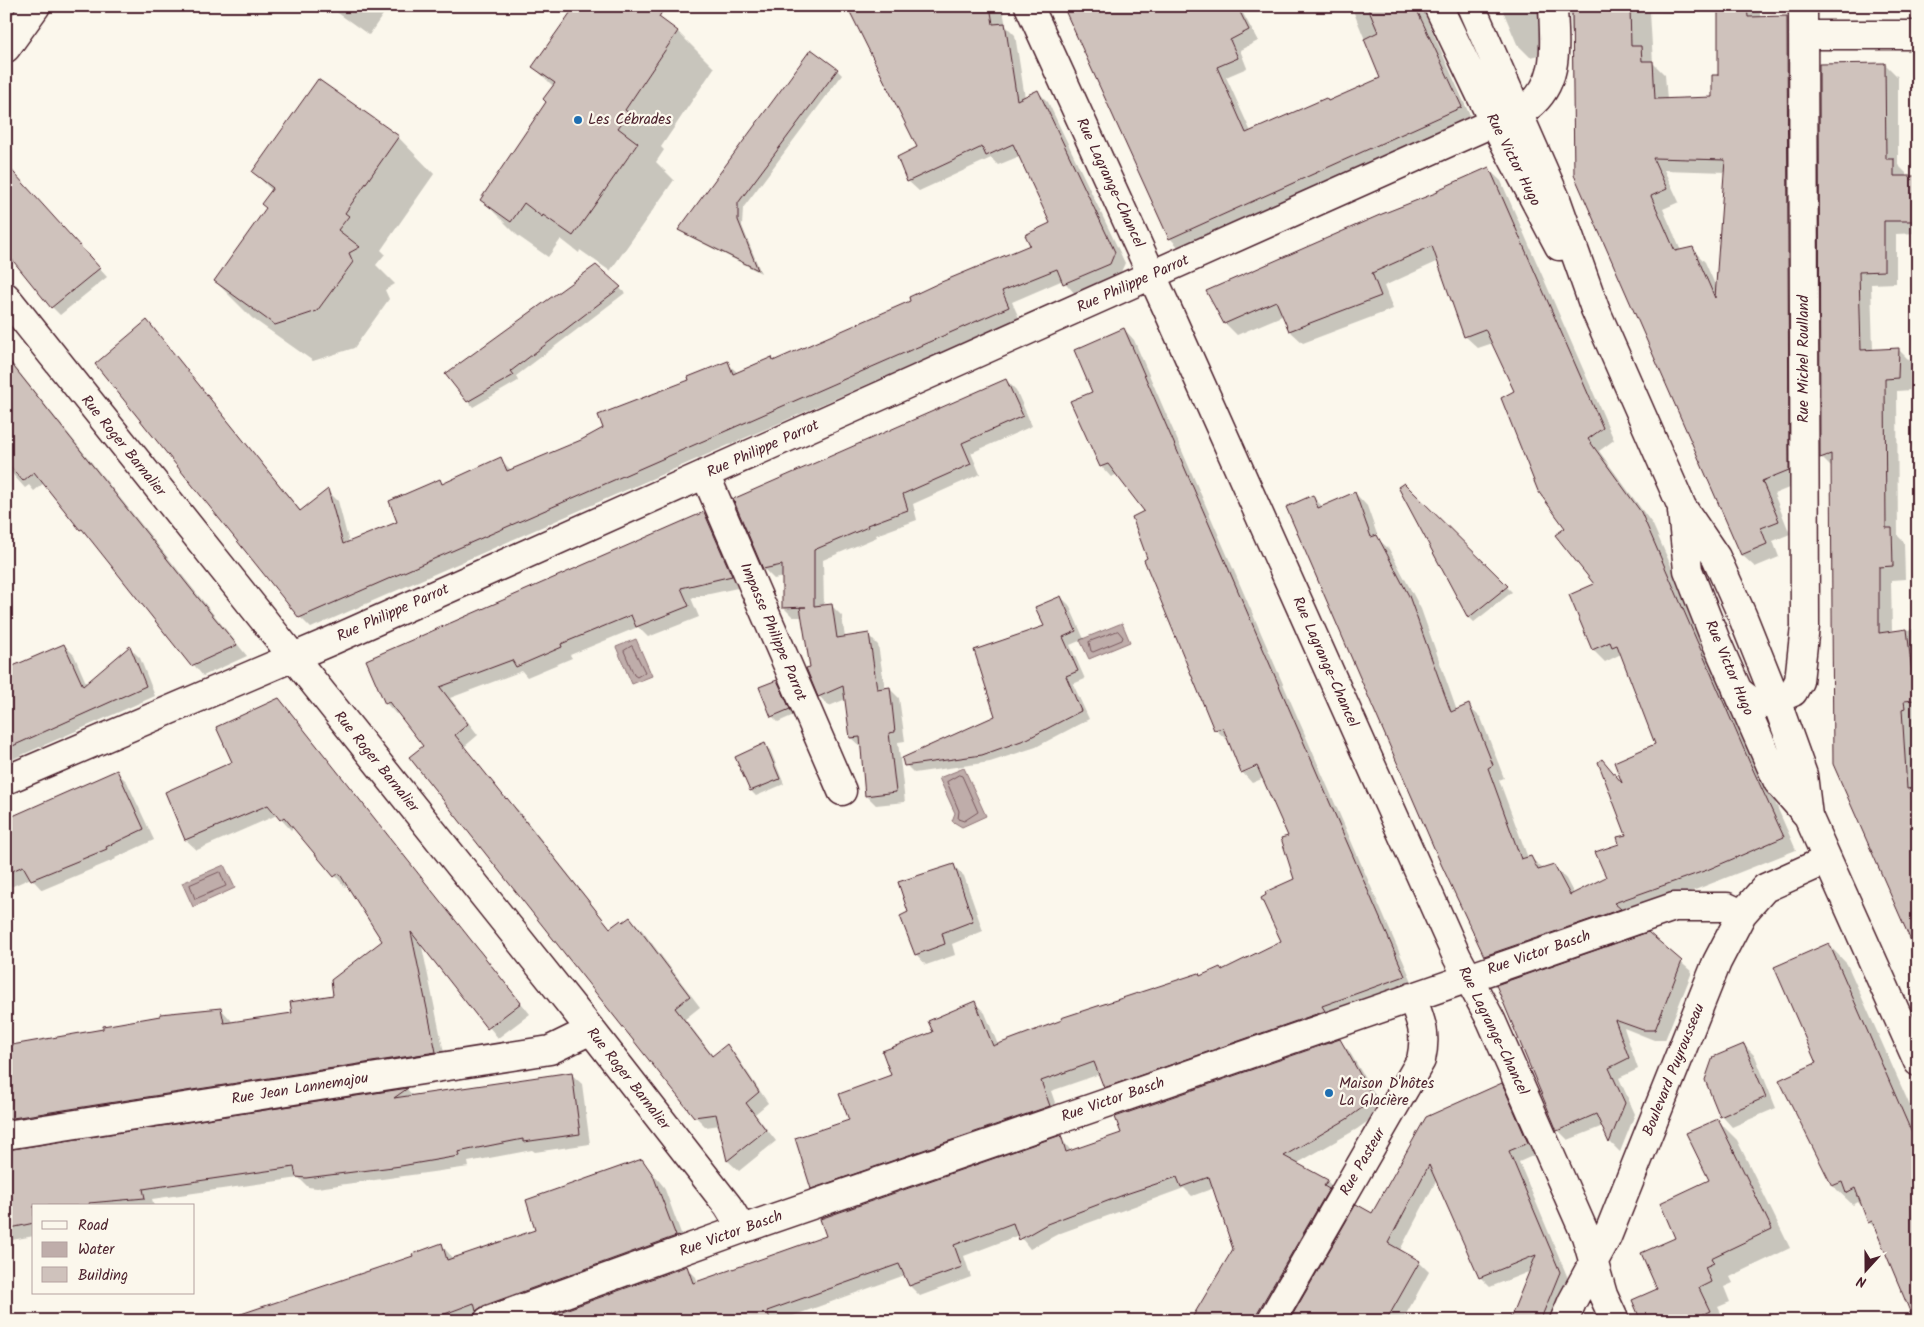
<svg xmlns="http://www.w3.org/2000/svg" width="1924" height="1327" viewBox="0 0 1924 1327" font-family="Kalam,sans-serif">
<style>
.water{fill:#bfadaa;stroke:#907477}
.shadow{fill:#0003;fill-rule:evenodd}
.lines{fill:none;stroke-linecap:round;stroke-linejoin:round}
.shore{stroke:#79585e;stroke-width:1}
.building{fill:#cfc2bc;stroke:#4a1f2b;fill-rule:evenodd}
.service-casing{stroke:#4a1f2b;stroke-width:19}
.minor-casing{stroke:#4a1f2b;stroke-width:31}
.secondary-casing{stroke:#4a1f2b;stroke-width:31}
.service{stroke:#fbf7ec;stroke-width:15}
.minor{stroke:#fbf7ec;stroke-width:28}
.secondary{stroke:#fbf7ec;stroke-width:28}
.poi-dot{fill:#1f6fb2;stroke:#fbf7ec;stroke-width:2}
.labels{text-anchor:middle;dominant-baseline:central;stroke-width:4.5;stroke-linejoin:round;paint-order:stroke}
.poi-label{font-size:15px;fill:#4a1f2b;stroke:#fbf7ec;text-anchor:start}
.street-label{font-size:15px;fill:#4a1f2b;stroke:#fbf7ec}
</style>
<rect width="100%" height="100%" fill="#fbf7ec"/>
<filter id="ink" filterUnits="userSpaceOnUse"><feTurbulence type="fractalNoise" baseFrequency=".02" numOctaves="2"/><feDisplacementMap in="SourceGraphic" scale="10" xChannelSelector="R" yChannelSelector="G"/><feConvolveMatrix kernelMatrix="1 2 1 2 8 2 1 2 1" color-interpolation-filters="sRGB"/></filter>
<g filter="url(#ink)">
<!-- water -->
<path class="water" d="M1122,623L1130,642L1089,659L1080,640Z
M636,639L652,676L632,684L616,647Z
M964,768L986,816L962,827L952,821L955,813L939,778Z
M224,865L235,888L193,907L182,883Z"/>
<!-- shadow -->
<path class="shadow" d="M6,6H30L6,40Z
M328,6H389L369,35Z
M642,6L678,32L714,68L661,147L664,150L656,162L674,180L610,271L580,250L579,253L561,239L548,257L518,236L482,200L547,102L554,87L534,67Z
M848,6H1002L1006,26L1015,35L1025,98L1038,92L1048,102L1125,263L1120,274L1075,294L1063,280L1012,302L1019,318L311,628L300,617L147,322L301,511L328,491L338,501L349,543L399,522L440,480L443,484L500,459L512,471L581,441L727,363L738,373L772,358L775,362L912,302L1032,245L1052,224L1020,156L998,165L991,158L919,191L908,181L919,148Z
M1216,6H1239L1258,41L1240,50L1247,68L1226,77L1251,132L1381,79L1352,8L1344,12L1338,6H1421L1471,118L1180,249L1170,238Z
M1501,6H1556L1551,52L1530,57L1517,44Z
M1570,6H1674V13L1650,12L1653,63L1665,75L1667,100L1713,98L1719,76V6H1716H1760V18L1787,17L1799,30L1801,483L1774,494L1790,534L1773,541L1779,557L1755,567L1742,555L1575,175L1574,34L1571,31ZM1664,170L1726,172L1717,289L1705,262L1692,249L1681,251L1663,209L1679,202Z
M1913,6H1918V12Z
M1885,64L1898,77V165L1906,173V177H1918V233L1896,234V283L1871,284L1873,350L1898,349L1911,362V390L1897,391L1898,536L1904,542L1905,579L1891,580L1892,631L1918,629V955L1833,469L1821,457Z
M837,70L842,75L743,208L742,226L761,273L685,234L680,229Z
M319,81L398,137L434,174L381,250L385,254L376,265L395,284L385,290L389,299L354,348L313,361L252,318L215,281L268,208L272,191L254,172Z
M6,165L107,277L60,315L52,307Z
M1488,169L1501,181L1614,440L1599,451L1653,525L1796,850L1498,968L1485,955L1313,497L1323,507L1355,493L1367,506L1379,540L1389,549L1421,609L1457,711L1468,706L1481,718L1504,778L1499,780L1528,858H1531L1543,869L1553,866L1566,879L1574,894L1608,878L1621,845L1628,835L1602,761L1623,784L1657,744L1621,654L1605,662L1593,650L1596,585L1516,392L1493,343L1478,348L1465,336L1439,261L1384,286L1393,309L1303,343L1290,331L1284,315L1237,335L1225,323L1440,193Z
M596,266L625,293L516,376L518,381L473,407L468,401Z
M1124,329L1134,340L1414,986L1115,1097L1105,1087L1100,1074L1051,1091L1060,1117L822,1199L812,1188L850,1121L935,1033L974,1002L985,1013L998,1045L1198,974L1201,977L1222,971L1283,941L1295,880L1289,836L1264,778L1252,783L1242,772L1228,739H1226L1215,729L1149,559L1146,512L1118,474L1111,477L1101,466L1094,393ZM1263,763L1264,765L1245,772V770Z
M6,356L247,656L203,676L44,483L34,491L29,485L25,488L15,477L6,466Z
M1006,380L1016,390L1032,426L971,453L980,474L913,504L917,520L876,535L877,537L823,560L824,607L832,606L842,616L845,638L868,635L878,645L885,689L889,688L899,698L905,741L898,742L905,802L876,805L866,795L862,748L851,738L846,699L829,706L819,696L811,668L803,617H793L783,607V577L774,579L764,569L734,499Z
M1404,484L1512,592L1474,622L1469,617Z
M704,513L715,524L742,587L691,598L699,617L648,637L638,627L570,655L572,658L527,677L522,671L450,698L478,735L464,747L507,800L518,810L611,929L630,918L641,929L700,1007L685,1019L713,1056L727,1046L737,1057L768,1103L755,1114L776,1141L739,1171L728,1161L720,1125L706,1127L695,1116L424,746L399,713L396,714L386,703Z
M1061,597L1069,605L1084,639L1070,645L1085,679L1073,684L1089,719L1036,747L990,762L914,773L906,765L996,717Z
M64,645L74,655L87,685L130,648L140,658L155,696L6,762V679Z
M777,681L782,686L794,715L778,722L772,716L760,688Z
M279,700L530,1014L498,1038L421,942L446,1062L6,1134V1058L221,1009L231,1020L232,1023L293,1014L335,996L384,942L348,885L345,887L294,827L291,830L277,815L197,850L186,840L166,793L234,763Z
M765,745L770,750L784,784L756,796L751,791L736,758Z
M117,772L127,782L154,840L115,858L116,859L42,890L31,878L6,889V820Z
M954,866L964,876L983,931L952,944L955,955L926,965L916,954L910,913Z
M1648,934L1692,972L1665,1040H1654L1624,1028L1638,1069L1619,1078L1635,1114L1620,1152L1610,1142L1603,1126L1568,1140L1558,1130Z
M1828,944L1847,964L1918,1124V1321L1878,1231L1869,1222L1864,1208L1858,1202L1853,1205L1833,1186L1781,1081L1818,1064Z
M1339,1040L1349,1051L1384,1110L1357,1129L1296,1164L1327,1181L1337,1191L1269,1321H1191L1234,1249L1214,1188L1192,1196L1184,1188L1058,1234L1030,1249L1019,1235L964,1256L971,1277L920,1296L910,1286L905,1275L779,1321H593L686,1267L696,1277L698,1283L827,1237L1060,1137L1072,1152L1122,1133Z
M1744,1045L1755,1056L1776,1108L1732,1127L1722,1116Z
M571,1074L582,1084L590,1144L535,1152L532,1150L468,1162L469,1167L317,1188L308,1187L299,1178L152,1199L154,1206H34V1236L6,1241V1151L407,1089L414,1097Z
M1501,1084L1511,1094L1537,1154L1519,1162L1570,1283L1554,1321H1524L1531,1271L1490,1287L1480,1277L1437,1179L1400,1250L1419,1262L1429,1272L1404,1318L1406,1321H1291L1372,1215Z
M1717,1120L1737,1140L1790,1248L1730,1277L1733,1283L1724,1287L1730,1302L1718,1307L1725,1321H1642L1658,1289L1677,1239L1710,1180Z
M642,1160L664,1187L686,1247L466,1321H229L414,1257L441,1245L454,1259L537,1231Z"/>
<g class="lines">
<!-- shore -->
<path class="shore" d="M1118,631L1123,637L1122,640L1093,652L1091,651L1089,642Z
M632,646L645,672L637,677L634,675L624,651Z
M959,775L962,776L978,812L964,821L958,819L959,811L947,782Z
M220,872L226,886L195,899L190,885Z"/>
</g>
<!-- building -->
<path class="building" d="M575,6H665L659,17L678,31L625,110L629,113L618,128L638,143L573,236L543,215L542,217L524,203L511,222L480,200L546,102L543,99L555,83L532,67Z
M847,6H990L993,24L1005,23L1017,100L1038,90L1115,252L1110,264L1063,284L1057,269L1002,291L1009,307L299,618L95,364L147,320L300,511L328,489L343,544L397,522L389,501L440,479L442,484L501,457L507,471L581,440L603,428L598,415L689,380L688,377L728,361L733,374L772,357L773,361L910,301L909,297L939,283L1030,245L1025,235L1050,223L1013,144L986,156L982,147L907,182L897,157L917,147Z
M1063,6H1237L1249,30L1230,40L1238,58L1217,67L1246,133L1326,98L1328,101L1380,78L1364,39L1378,32L1367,6H1415L1462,107L1169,239Z
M1572,6H1630L1631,46H1641L1642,61H1653L1655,99L1712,97V75H1718V6H1747L1748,17L1787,16L1789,470L1762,481L1779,521L1761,528L1767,544L1741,555L1574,175ZM1653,158L1725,160L1715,298L1693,247L1675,251L1651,196L1667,189Z
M811,49L838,69L738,203V220L758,270L678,230Z
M1885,63L1886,159H1894V176H1918V221H1884V271L1859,272L1861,350L1899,348L1898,378L1885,379L1886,528H1892L1893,566L1879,567V633L1907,629L1915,700L1904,701L1905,708L1902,709L1907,789L1918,787V957L1833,764L1831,454L1820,458L1819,64Z
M318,79L399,136L345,213L349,216L338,230L360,247L349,253L353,262L317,311L275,325L214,281L266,208L261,204L273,188L252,172Z
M6,164L100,268L51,308L6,252Z
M1489,167L1603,428L1588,439L1641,512L1749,761L1784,837L1707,870L1614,903L1621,909L1484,956L1441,864L1286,507L1313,495L1318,508L1355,492L1371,537L1377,535L1409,596L1451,712L1469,704L1493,765L1488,768L1521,859L1531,856L1538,870L1554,865L1570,895L1606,877L1595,852L1619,844L1617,837L1626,835L1598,762L1602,759L1622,783L1614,762L1655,744L1617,645L1612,647L1610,642L1592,650L1569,595L1594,584L1555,535L1565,528L1538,491L1501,398L1514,391L1485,329L1464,337L1432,246L1372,273L1381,296L1289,331L1276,301L1224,324L1206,291L1382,214L1438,192L1437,190Z
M596,265L621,287L511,371L514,375L467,402L445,374Z
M1124,328L1405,976L1322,1006L1325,1011L1104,1088L1094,1062L1041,1081L1050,1106L811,1189L795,1138L849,1120L839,1094L891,1075L882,1051L933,1032L928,1021L975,1001L993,1046L1062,1020L1061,1018L1199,973L1200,976L1220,967L1222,970L1281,941L1261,898L1266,895L1265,892L1294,879L1281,838L1288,836L1257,766L1241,773L1223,728L1214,730L1144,560L1147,558L1132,517L1144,511L1108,464L1100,467L1070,401L1092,392L1074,350Z
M6,357L195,594L237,645L191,666L82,529L80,530L34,472L23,481L6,462Z
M1006,379L1023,416L962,443L971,464L903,494L908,510L867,525L868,527L814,550V606L832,604L837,638L869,633L877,689L890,687L895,732L889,733L896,792L865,796L860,737L850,738L843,686L818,697L806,668L810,667L800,607H806L782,608V565L763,569L733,499Z
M1404,483L1508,586L1468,618L1398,487Z
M704,512L732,576L681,588L689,606L636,627L631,615L561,644L562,647L516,667L512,660L440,687L468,724L455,735L506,799L507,798L610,928L621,920L623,922L630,917L690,996L675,1008L712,1056L727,1044L759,1092L746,1103L766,1130L727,1161L716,1114L694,1117L409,757L423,746L389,702L385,704L366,660Z
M1061,596L1076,631L1063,637L1078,671L1066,676L1081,711L1027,739L982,755L904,766L902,758L995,716L974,650L1044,626L1035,607Z
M64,644L83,686L130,646L146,686L6,749V669Z
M777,680L790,709L771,717L759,687Z
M279,698L521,1003L487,1029L411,932L436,1052L6,1119V1046L103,1029V1026L160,1016V1014L221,1008L224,1023L292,1013L290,1002L333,995L331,980L382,941L339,873L334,877L284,817L280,820L268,805L185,840L165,792L232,762L216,727Z
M765,743L780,779L750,791L735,757Z
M117,770L144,829L106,847L107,849L31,880L23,866L6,874V819Z
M954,864L973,921L942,933L945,944L915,955L900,916L908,912L898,882Z
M1648,932L1682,961L1655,1030H1643L1615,1020L1629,1058L1609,1068L1625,1103L1609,1143L1596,1114L1557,1131L1496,985Z
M1829,943L1918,1147V1321H1914L1872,1221L1868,1223L1855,1188L1846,1193L1842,1182L1832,1186L1779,1080L1816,1063L1774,967Z
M1340,1039L1374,1099L1347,1119L1284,1156L1328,1180L1324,1186L1329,1189L1257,1313L1255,1321H1190L1233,1249L1209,1177L1181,1187L1177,1177L1126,1194L1047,1224L1019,1240L1013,1223L954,1245L962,1267L909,1286L899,1264L767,1311L771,1321H556L554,1314L687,1266L693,1283L826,1236L820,1219L1061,1135L1066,1152L1121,1133L1115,1117Z
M1744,1044L1766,1097L1720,1117L1705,1080L1713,1057Z
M572,1072L580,1134L523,1142V1139L458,1152L459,1156L401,1166L306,1178L296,1177L294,1167L143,1189L145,1198L89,1203L90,1206H34V1223L6,1229V1150L408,1088L394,1098Z
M1502,1083L1528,1143L1509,1151L1560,1272L1540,1321H1509L1536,1255L1479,1278L1429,1165L1388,1243L1420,1261L1386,1321H1289L1356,1204L1372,1213L1426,1117Z
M1718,1119L1772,1229L1711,1258L1714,1263L1705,1267L1711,1282L1699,1288L1710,1311L1688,1321H1641L1632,1300L1657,1289L1641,1253L1675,1238L1660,1203L1709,1180L1686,1133Z
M642,1159L653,1175L676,1236L483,1306L476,1311L474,1303L426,1321H239L238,1315L413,1256L412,1254L442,1243L447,1260L535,1230L526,1200Z"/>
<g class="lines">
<!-- service casing -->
<g class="service-casing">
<path id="service" d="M541,1302L547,1321"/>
</g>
<!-- minor casing -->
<g class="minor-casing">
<path id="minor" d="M1029,6L1170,315L1457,957L1491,1020L1586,1236L1603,1295L1615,1321
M1803,35H1918
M6,48L36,6
M6,297L591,1030L728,1206L742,1229
M705,474L842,791
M1737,690L1752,702L1767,703L1793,692L1799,681L1805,626L1803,6
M6,780L331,641L1528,107C1561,81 1554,44 1553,6
M6,1135L550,1050L591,1030
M488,1321L742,1229L1674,907H1727L1742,914
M1271,1321L1421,1060C1427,1033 1421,1022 1412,997
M1564,1321L1572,1302L1607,1237L1717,962L1742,914L1765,888L1827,860"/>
</g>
<!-- secondary casing -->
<g class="secondary-casing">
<path id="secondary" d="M1438,6L1494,123L1559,246
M1471,6L1556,199L1595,309L1682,507L1716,557L1742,615L1776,700L1803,775L1808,816
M1682,511L1688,570L1716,641L1778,782L1808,816L1918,1062"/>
</g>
<!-- service -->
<use href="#service" class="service"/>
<!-- minor -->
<use href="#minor" class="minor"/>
<!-- secondary -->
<use href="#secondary" class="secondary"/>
</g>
</g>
<!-- markers -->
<g class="poi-dot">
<circle cx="578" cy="120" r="5"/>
<circle cx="1329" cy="1093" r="5"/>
</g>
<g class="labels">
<!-- poi labels -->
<g class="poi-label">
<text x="588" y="120">Les Cébrades</text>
<text x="1339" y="1084">Maison D'hôtes<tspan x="1339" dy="17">La Glacière</tspan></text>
</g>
<!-- street labels -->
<g class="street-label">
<text transform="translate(1513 160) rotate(63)">Rue Victor Hugo</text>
<text transform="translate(1110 183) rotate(65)">Rue Lagrange-Chancel</text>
<text transform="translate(1133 284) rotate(-24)">Rue Philippe Parrot</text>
<text transform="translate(1804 359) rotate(-90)">Rue Michel Roulland</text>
<text transform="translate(123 446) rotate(51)">Rue Roger Barnalier</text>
<text transform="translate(763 449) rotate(-24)">Rue Philippe Parrot</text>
<text transform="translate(393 613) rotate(-24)">Rue Philippe Parrot</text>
<text transform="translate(773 632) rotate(67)">Impasse Philippe Parrot</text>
<text transform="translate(1325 662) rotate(66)">Rue Lagrange-Chancel</text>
<text transform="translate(1729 668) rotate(67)">Rue Victor Hugo</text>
<text transform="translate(376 762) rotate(51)">Rue Roger Barnalier</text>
<text transform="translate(1539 953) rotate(-19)">Rue Victor Basch</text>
<text transform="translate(1493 1031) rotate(64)">Rue Lagrange-Chancel</text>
<text transform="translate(1674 1070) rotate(-68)">Boulevard Puyrousseau</text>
<text transform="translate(628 1079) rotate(52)">Rue Roger Barnalier</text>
<text transform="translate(300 1089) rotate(-9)">Rue Jean Lannemajou</text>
<text transform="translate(1113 1100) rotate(-19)">Rue Victor Basch</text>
<text transform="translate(1363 1162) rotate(-60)">Rue Pasteur</text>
<text transform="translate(731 1234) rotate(-20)">Rue Victor Basch</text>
</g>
</g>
<!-- margin -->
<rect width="1924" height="1327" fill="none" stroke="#fbf7ec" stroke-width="25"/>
<rect x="12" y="12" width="1899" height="1302" fill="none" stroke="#4a1f2b" stroke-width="2" filter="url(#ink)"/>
<!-- legend -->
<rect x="32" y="1204" width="162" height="90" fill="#fbf7ec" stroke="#b4a19f"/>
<rect x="42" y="1221" width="25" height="8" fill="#fbf7ec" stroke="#b4a19f"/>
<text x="78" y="1230" font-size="15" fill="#4a1f2b">Road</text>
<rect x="42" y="1242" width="25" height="15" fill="#bfadaa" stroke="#b4a19f"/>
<text x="78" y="1254" font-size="15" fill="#4a1f2b">Water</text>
<rect x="42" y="1267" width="25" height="15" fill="#cfc2bc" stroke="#b4a19f"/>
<text x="78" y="1280" font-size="15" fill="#4a1f2b">Building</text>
<!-- north arrow -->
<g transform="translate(1866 1270) rotate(201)" stroke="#fbf7ec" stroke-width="4" paint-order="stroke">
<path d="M0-4L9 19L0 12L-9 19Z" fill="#4a1f2b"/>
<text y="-8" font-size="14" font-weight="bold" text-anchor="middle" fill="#4a1f2b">N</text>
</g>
</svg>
